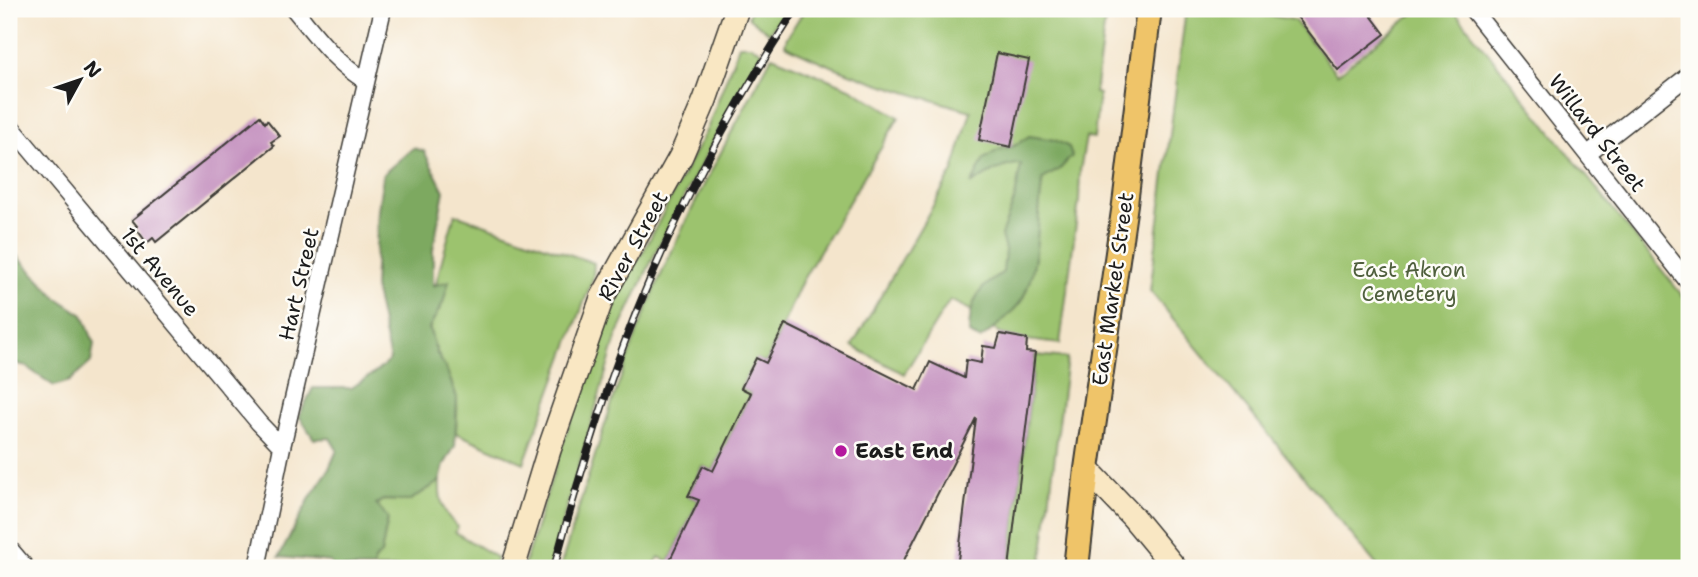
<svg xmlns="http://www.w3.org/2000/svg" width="1698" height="577" viewBox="0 0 1698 577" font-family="'Shantell Sans',sans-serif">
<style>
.green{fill:#9cc36e;stroke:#5c7045;stroke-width:2}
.forest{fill:#7da961;stroke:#4c623e;stroke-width:2}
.building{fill:#c592c0}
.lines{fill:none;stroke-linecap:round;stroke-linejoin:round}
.street-casing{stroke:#3c3a36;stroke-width:19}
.secondary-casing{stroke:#3c3a36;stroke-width:26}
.primary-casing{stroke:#3c3a36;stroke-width:28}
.street{stroke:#fff;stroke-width:16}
.secondary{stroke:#f9e7c3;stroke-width:23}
.primary{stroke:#efc469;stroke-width:24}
.rail-casing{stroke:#1c1c1c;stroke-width:8}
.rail{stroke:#fdfcf7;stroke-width:5;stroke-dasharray:16;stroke-linecap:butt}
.poi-dot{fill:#b5179e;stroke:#fdfcf7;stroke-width:2.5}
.labels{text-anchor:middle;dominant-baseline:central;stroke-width:5;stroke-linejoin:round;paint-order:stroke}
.street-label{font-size:21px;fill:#1c1c1c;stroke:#fdfcf7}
.park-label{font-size:21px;fill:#4f5f3d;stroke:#fdfcf7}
.poi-label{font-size:21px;font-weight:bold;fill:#1c1c1c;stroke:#fdfcf7;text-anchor:start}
</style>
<rect width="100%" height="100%" fill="#fdfcf7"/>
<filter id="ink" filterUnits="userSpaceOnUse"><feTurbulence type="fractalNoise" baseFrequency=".0143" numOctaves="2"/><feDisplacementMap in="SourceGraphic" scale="14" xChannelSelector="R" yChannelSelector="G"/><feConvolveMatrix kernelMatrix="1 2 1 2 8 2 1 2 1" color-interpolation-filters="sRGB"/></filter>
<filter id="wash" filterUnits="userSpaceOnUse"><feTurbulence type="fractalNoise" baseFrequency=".00686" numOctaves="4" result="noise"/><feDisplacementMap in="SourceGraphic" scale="28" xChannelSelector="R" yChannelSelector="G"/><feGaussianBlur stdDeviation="1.57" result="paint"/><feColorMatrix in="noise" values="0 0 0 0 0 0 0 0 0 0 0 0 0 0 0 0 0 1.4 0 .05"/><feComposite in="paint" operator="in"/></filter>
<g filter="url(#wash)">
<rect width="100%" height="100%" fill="#f4e5cc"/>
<!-- green -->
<path class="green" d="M751,9H786L769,33L748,17Z
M805,9H1110L1109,12H1106L1095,93L1099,94L1094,138L1086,137L1080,171L1079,201L1060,344L1027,340L1000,334L983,316L950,300L904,374L852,346L953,171L971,111C907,93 844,75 785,45L787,37Z
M1186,9H1235L1294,20L1337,74L1419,9H1453L1689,304V568H1379L1150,291Z
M739,45H751L763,53L730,109L658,247L616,338L549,568H523L585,375L629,273L644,250L707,129Z
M772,56L850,88L899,117L802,281L766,363L756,359L741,388L751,393L713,471L702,466L688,496L699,500L669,562L659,557L652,568H560C591,469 619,370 661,275C694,200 734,128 772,56Z
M455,214L594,263L593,278L524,463L456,433C456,422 459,407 456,395C450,372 434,354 430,330C426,309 448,238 455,214Z
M1035,355L1067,358L1041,568H1009Z
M440,481C439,500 443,514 458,527L455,532L497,558L494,568H374V561L381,553L388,518L376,505L383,500L409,501Z"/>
<!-- forest -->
<path class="forest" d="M1029,136L1055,140L1069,147L1072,156L1060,169L1043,179C1036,218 1041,262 1023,298C1018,308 991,332 980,339L969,334C969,317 972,298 985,286C990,281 997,277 1003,272L1005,250L1001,235L1015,198L1021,164C1003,164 985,175 971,185L984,159L998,150L1014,146Z
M413,148L424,151L444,191L433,249V286L449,281L443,303L429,328L437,354L446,368L457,398L455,446L444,465L440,481L409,501L383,500L376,504L388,518L381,554L374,561V568H333L330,562L279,557L311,496L328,471L337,450L330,438L314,439L299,416L313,388H351L376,372L390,360L374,287L378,210L383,174Z
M9,247L56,297L83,315L94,343L91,362L70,381L54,386L25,366L9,361Z"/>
<g id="blocks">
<!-- building -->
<path class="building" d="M1291,9H1366L1385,34L1338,70Z
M997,53L1029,60L1011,147L979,140Z
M260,116L265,123L267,120L280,136L271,142L274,146L156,242L153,238L147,243L135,227L137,226L132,220Z
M785,324L917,390L930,362L964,378L966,360L981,363L983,346L996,348L1000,334L1027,339L1026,352L1035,353L1009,568H957L976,418L900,568H666L699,500L688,496L703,466L713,471L751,393L741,388L756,358L766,363Z"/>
</g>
</g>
<g filter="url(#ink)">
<use href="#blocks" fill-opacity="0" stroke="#3c3a36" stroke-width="2"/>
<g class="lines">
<!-- street casing -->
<g class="street-casing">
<path id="street" d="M294,9C316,35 335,63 366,81
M1472,9L1689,283
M9,124L259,423L282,447
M1588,154L1689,75
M9,548L26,568
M257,568L282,447L383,9"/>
</g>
<!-- secondary casing -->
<g class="secondary-casing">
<path id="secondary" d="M1087,469L1132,516L1175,568
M513,568L549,450L602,298L681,156L705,100L737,9"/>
</g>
<!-- primary casing -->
<g class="primary-casing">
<path id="primary" d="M1076,568L1087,469L1125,204L1149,9"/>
</g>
<!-- street -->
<use href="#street" class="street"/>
<!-- secondary -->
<use href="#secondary" class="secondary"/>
<!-- primary -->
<use href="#primary" class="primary"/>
<!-- rail casing -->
<g class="rail-casing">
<path id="rail" d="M554,568C571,505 590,442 611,380C656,250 721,124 796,9"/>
</g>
<!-- rail -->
<use href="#rail" class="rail"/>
</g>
</g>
<!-- markers -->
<circle class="poi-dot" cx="841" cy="451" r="7"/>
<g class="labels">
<!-- street labels -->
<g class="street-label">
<text transform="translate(1597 133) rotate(52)">Willard Street</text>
<text transform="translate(633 246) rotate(-61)">River Street</text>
<text transform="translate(160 272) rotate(50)">1st Avenue</text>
<text transform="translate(299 284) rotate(-77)">Hart Street</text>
<text transform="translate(1113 289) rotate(-82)">East Market Street</text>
</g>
<!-- park labels -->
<g class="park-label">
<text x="1409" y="270">East Akron<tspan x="1409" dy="24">Cemetery</tspan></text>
</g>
<!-- poi labels -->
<g class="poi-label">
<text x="855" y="451">East End</text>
</g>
</g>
<!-- margin -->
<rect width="1698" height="577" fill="none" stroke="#fdfcf7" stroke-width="35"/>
<!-- north arrow -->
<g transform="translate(80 80) rotate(50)" stroke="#fdfcf7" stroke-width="5" paint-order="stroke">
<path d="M0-5L12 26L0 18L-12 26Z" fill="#1c1c1c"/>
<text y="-10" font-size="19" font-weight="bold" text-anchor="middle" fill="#1c1c1c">N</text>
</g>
</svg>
